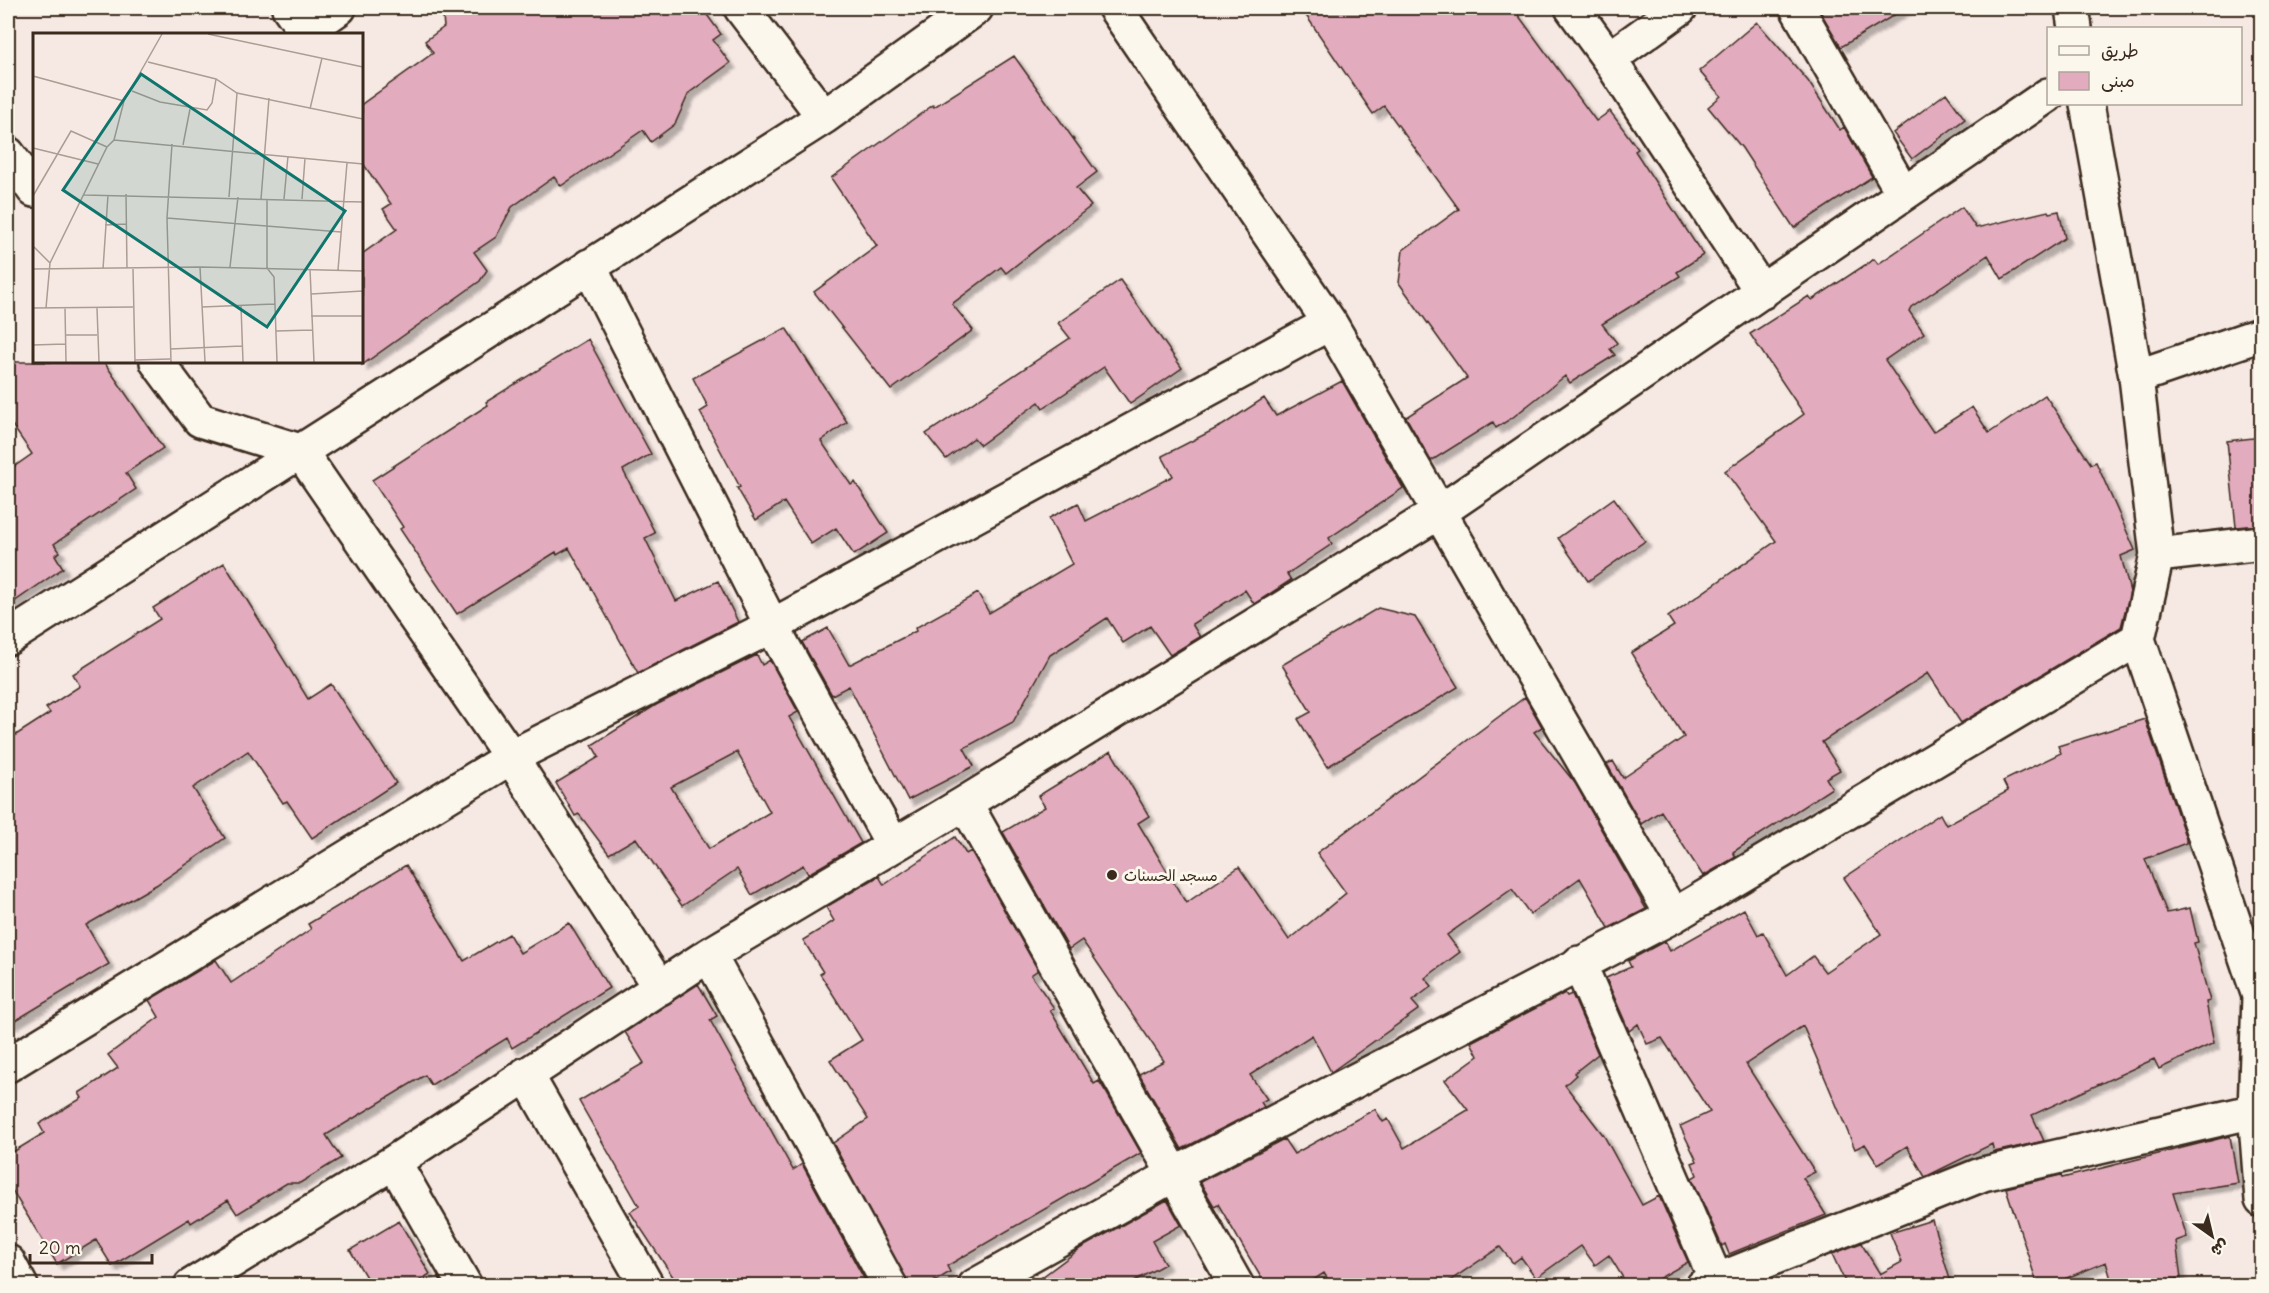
<svg xmlns="http://www.w3.org/2000/svg" width="2269" height="1293" viewBox="0 0 2269 1293" font-family="Delius,'Playpen Sans Arabic',sans-serif">
<style>
.building{fill:#e3abbe;stroke:#3b2a1e;stroke-width:1.5;fill-rule:evenodd;filter:url(#shadow)}
.lines{fill:none;stroke-linecap:round;stroke-linejoin:round}
.street-casing{stroke:#3b2a1e;stroke-width:38}
.street{stroke:#fbf7ec;stroke-width:33}
.poi-dot{fill:#3b2a1e;stroke:#fbf7ec;stroke-width:2}
.labels{text-anchor:middle;dominant-baseline:central;stroke-width:6;stroke-linejoin:round;paint-order:stroke}
.poi-label{font-size:15px;fill:#3b2a1e;stroke:#fbf7ec;text-anchor:start}
.inset-road{fill:none;stroke:#ab9c94;stroke-width:1.5}
.view{fill:#0f766e;fill-opacity:0.15;stroke:#0f766e;stroke-width:3}
.inset-edge{fill:none;stroke:#3b2a1e;stroke-width:3}
</style>
<defs>
<filter id="shadow"><feDropShadow dx="5.5" dy="5.5" stdDeviation="1.5" flood-color="#0004"/></filter>
</defs>
<rect width="100%" height="100%" fill="#f6e8e3"/>
<filter id="ink" filterUnits="userSpaceOnUse"><feTurbulence type="fractalNoise" baseFrequency=".0167" numOctaves="2"/><feDisplacementMap in="SourceGraphic" scale="12" xChannelSelector="R" yChannelSelector="G"/><feConvolveMatrix kernelMatrix="1 2 1 2 8 2 1 2 1" color-interpolation-filters="sRGB"/></filter>
<g filter="url(#ink)">
<!-- building -->
<path class="building" d="M442,8H702L721,34L713,40L730,63L689,93L675,124L651,142L643,130L561,186L554,177L512,207L496,237L474,252L487,270L480,281L362,365V254L397,229L383,209L391,204L362,162V104L433,53L425,41L444,27Z
M1301,8H1513L1596,121L1610,111L1638,149L1635,151L1703,255L1677,272L1680,276L1602,324L1617,343L1610,349L1615,355L1570,383L1565,376L1512,418L1496,428L1493,422L1431,461L1406,417L1467,378L1399,283L1403,250L1459,209L1384,106L1373,114Z
M1818,8H1906L1841,47Z
M1757,22L1808,81L1840,130L1844,127L1872,177L1794,228L1742,148L1708,107L1721,96L1699,71Z
M1014,56L1097,172L1076,188L1091,206L1006,273L1001,267L952,304L973,330L891,390L814,292L877,246L831,178L933,105L934,107Z
M1946,93L1965,119L1912,159L1893,133Z
M1962,207L1976,228L2048,211L2049,213L2059,211L2065,238L2002,279L1988,255L1911,307L1909,311L1924,333L1885,360L1933,432L1972,407L1989,433L2045,395L2091,464L2096,462L2135,550L2121,556L2130,592L2121,627L1961,723L1928,673L1822,742L1840,770L1826,778L1832,788L1733,852L1736,857L1703,876L1661,811L1641,824L1607,764L1613,761L1623,778L1684,737L1631,653L1674,626L1668,617L1776,541L1725,471L1804,414L1750,334L1809,296L1812,300L1874,259L1878,264Z
M1120,280L1182,368L1130,404L1104,367L1043,408L1039,402L980,445L974,438L946,459L926,434L1070,338L1058,323Z
M786,328L847,422L821,441L851,485L855,482L888,533L854,555L836,528L811,544L784,502L756,520L737,488L740,487L700,412L708,407L693,378Z
M588,339L651,454L623,470L655,533L645,538L676,601L718,581L738,622L638,673L569,548L557,555L556,552L457,614L400,529L403,527L372,480L488,405L486,402Z
M8,362H104L163,448L126,473L136,489L54,544L60,552L55,555L63,568L8,606V471L32,454L8,419Z
M1342,381L1403,488L1329,538L1332,544L1287,574L1291,580L1265,597L1254,604L1245,590L1192,624L1200,637L1170,655L1150,626L1123,643L1107,618L1050,655L1013,722L964,748L974,766L908,800L849,686L832,695L802,642L828,628L849,665L916,631L915,628L978,593L989,613L1072,564L1049,518L1078,503L1086,521L1173,476L1162,456L1223,425L1264,398L1276,416Z
M2262,437V525L2236,527L2227,441Z
M1614,498L1645,541L1588,581L1558,538Z
M224,563L308,699L331,684L396,783L312,838L287,801L283,803L248,751L193,788L225,838L156,885L86,925L109,964L8,1025V740L50,713L46,708L80,686L73,674L160,619L153,608Z
M1378,608L1415,617L1458,687L1327,767L1298,719L1311,712L1282,665Z
M757,655L762,665L770,660L798,712L789,717L861,843L808,874L803,865L752,895L737,869L682,906L636,838L609,854L579,814L575,816L556,783L599,757L592,745L656,705ZM737,752L770,812L709,849L671,787Z
M1525,697L1542,727L1534,732L1575,783L1646,909L1609,928L1580,878L1530,914L1512,889L1447,935L1460,952L1425,978L1432,986L1412,1001L1419,1009L1331,1072L1312,1035L1250,1075L1267,1099L1261,1102L1264,1107L1182,1149L1139,1074L1164,1061L1082,940L1069,949L1003,832L1045,807L1038,796L1111,751L1149,816L1138,823L1186,903L1239,867L1289,940L1346,893L1317,853Z
M2145,719L2186,839V843L2145,859L2167,913L2190,908L2198,942L2194,943L2210,1001L2206,1002L2214,1043L2159,1069L2154,1059L2032,1115L2044,1141L1994,1152L1992,1144L1925,1177L1907,1146L1878,1164L1865,1144L1855,1149L1803,1026L1746,1064L1815,1172L1803,1178L1826,1215L1729,1254L1725,1244L1722,1246L1692,1178L1697,1175L1692,1163L1697,1161L1680,1126L1710,1112L1662,1038L1647,1044L1638,1024L1629,1031L1606,978L1631,967L1628,961L1665,941L1670,951L1744,909L1758,935L1763,932L1787,975L1813,956L1825,972L1881,934L1844,878L1940,814L1946,825L2008,791L2003,781L2061,753L2058,746Z
M955,837L966,854L971,851L1038,970L1031,975L1054,1008L1050,1010L1094,1084L1099,1081L1106,1092L1141,1153L947,1266L950,1272L927,1286H909L833,1143L868,1119L830,1060L862,1040L820,974L823,972L803,940L834,921L826,907L879,876L884,885Z
M406,865L464,961L509,934L520,953L569,923L609,988L512,1048L507,1038L431,1085L425,1075L326,1135L341,1158L300,1183H287L237,1214L228,1200L191,1223L189,1219L112,1266L96,1240L57,1264L8,1184V1155L44,1133L39,1124L82,1098L79,1093L118,1068L108,1055L159,1017L149,1000L216,960L231,983L311,929L308,924Z
M698,984L717,1016L710,1020L793,1170L802,1164L868,1286H679L630,1212L639,1206L579,1101L644,1063L625,1032Z
M1565,993L1567,996L1572,994L1598,1054L1574,1073L1576,1075L1565,1085L1604,1136L1642,1205L1659,1196L1688,1262L1646,1286H1628L1609,1255L1595,1265L1581,1246L1536,1278L1521,1257L1513,1263L1500,1247L1442,1286H1332L1324,1273L1304,1286H1266L1218,1204L1214,1206L1200,1182L1284,1139L1294,1154L1375,1109L1383,1122L1388,1119L1404,1148L1468,1110L1445,1080L1478,1056L1471,1042Z
M2230,1136L2238,1183L2173,1193L2187,1237L2176,1241L2181,1278L2155,1282L2156,1286H2113L2106,1262L2047,1286H2038L2006,1188L2061,1175L2062,1178Z
M1167,1200L1181,1225L1152,1241L1165,1264L1125,1286H1030L1081,1248Z
M1932,1220L1952,1286H1847L1832,1254L1861,1243L1880,1274L1902,1262L1890,1233Z
M399,1221L430,1274L411,1286H371L350,1250Z"/>
<g class="lines">
<!-- street casing -->
<g class="street-casing">
<path id="street" d="M289,8L306,32
M741,8L824,117
M1115,8L1330,323L1673,916
M1572,8L1609,59L1762,292
M1797,8L1903,193
M2072,8L2075,28
M302,34L339,8
M1609,59L1680,8
M2087,104L2136,377L2157,555L2138,639L2259,996L2255,1111L2262,1200
M8,154L34,190
M589,266L772,626L893,845
M157,362L200,420L300,451L511,757L660,988
M2136,377L2262,334
M2157,555L2262,543
M8,638L824,117L976,8
M965,803L1237,1286
M709,955L890,1286
M1579,963L1716,1280
M8,1065L511,757L772,626L1330,323
M526,1074L647,1286
M394,1162L465,1286
M8,1262L21,1286
M191,1286L394,1162L709,955L965,803L1441,511L2048,95
M975,1286L1175,1174L1673,916L2138,639
M1703,1286L1983,1174L2255,1111"/>
</g>
<!-- street -->
<use href="#street" class="street"/>
</g>
</g>
<!-- markers -->
<circle class="poi-dot" cx="1112" cy="875" r="6"/>
<g class="labels">
<!-- poi labels -->
<g class="poi-label">
<text x="1124" y="875">مسجد الحسنات</text>
</g>
</g>
<!-- overview -->
<g transform="translate(33 33)">
<rect width="330" height="330" fill="#f6e8e3"/>
<path class="inset-road" d="M175,1L330,34M115,29L183,46L204,60L330,86M0,43L91,68M99,58L127,69L174,77L179,70L183,46M277,76L289,25M81,107L330,131M150,112L157,76M0,115L65,131M93,161L94,236M51,162L330,169M0,163L38,98L74,114M196,164L204,60M228,166L236,65M234,166V235L241,244L244,329M251,166L255,123M269,166L272,125M134,185L308,199M72,192L93,191M0,213L17,230M167,234L172,329M197,234L205,164M0,236L167,234L330,238M70,236L75,162M100,236L102,329M277,236L281,329M305,237L314,130M278,261L330,258M208,273L210,329M169,274L242,271M0,275L100,274M13,275L17,230L74,114L81,107L91,68L129,1M32,275L33,329M64,275L66,329M278,283H330M243,298L279,297M32,302H64M0,312L32,311M137,316L209,313M102,327L137,326M138,329L134,185L139,111"/>
<path class="view" d="M108,41L312,178L234,294L30,157Z"/>
<rect width="330" height="330" class="inset-edge"/>
</g>
<!-- margin -->
<rect width="2269" height="1293" fill="none" stroke="#fbf7ec" stroke-width="30"/>
<rect x="15" y="15" width="2239" height="1263" fill="none" stroke="#3b2a1e" stroke-width="2" filter="url(#ink)"/>
<!-- legend -->
<rect x="2047" y="27" width="195" height="78" fill="#fbf7ec" stroke="#aea59a" stroke-width="1.5"/>
<rect x="2059" y="46" width="30" height="9" fill="#fbf7ec" stroke="#aea59a" stroke-width="1.5"/>
<text x="2101" y="57" font-size="18" fill="#3b2a1e">طريق</text>
<rect x="2059" y="72" width="30" height="18" fill="#e3abbe" stroke="#aea59a" stroke-width="1.5"/>
<text x="2101" y="87" font-size="18" fill="#3b2a1e">مبنى</text>
<!-- north arrow -->
<g transform="translate(2212 1236) rotate(146)" stroke="#fbf7ec" stroke-width="4.5" paint-order="stroke">
<path d="M0-4.5L10 22L0 15L-10 22Z" fill="#3b2a1e"/>
<text y="-9" font-size="16" font-weight="bold" text-anchor="middle" fill="#3b2a1e">ش</text>
</g>
<!-- scale -->
<path d="M30 1254v9h122v-9" fill="none" stroke="#3b2a1e" stroke-width="3"/>
<text x="39" y="1254" font-size="18" fill="#3b2a1e" stroke="#fbf7ec" stroke-width="4.5" paint-order="stroke">20 m</text>
</svg>
